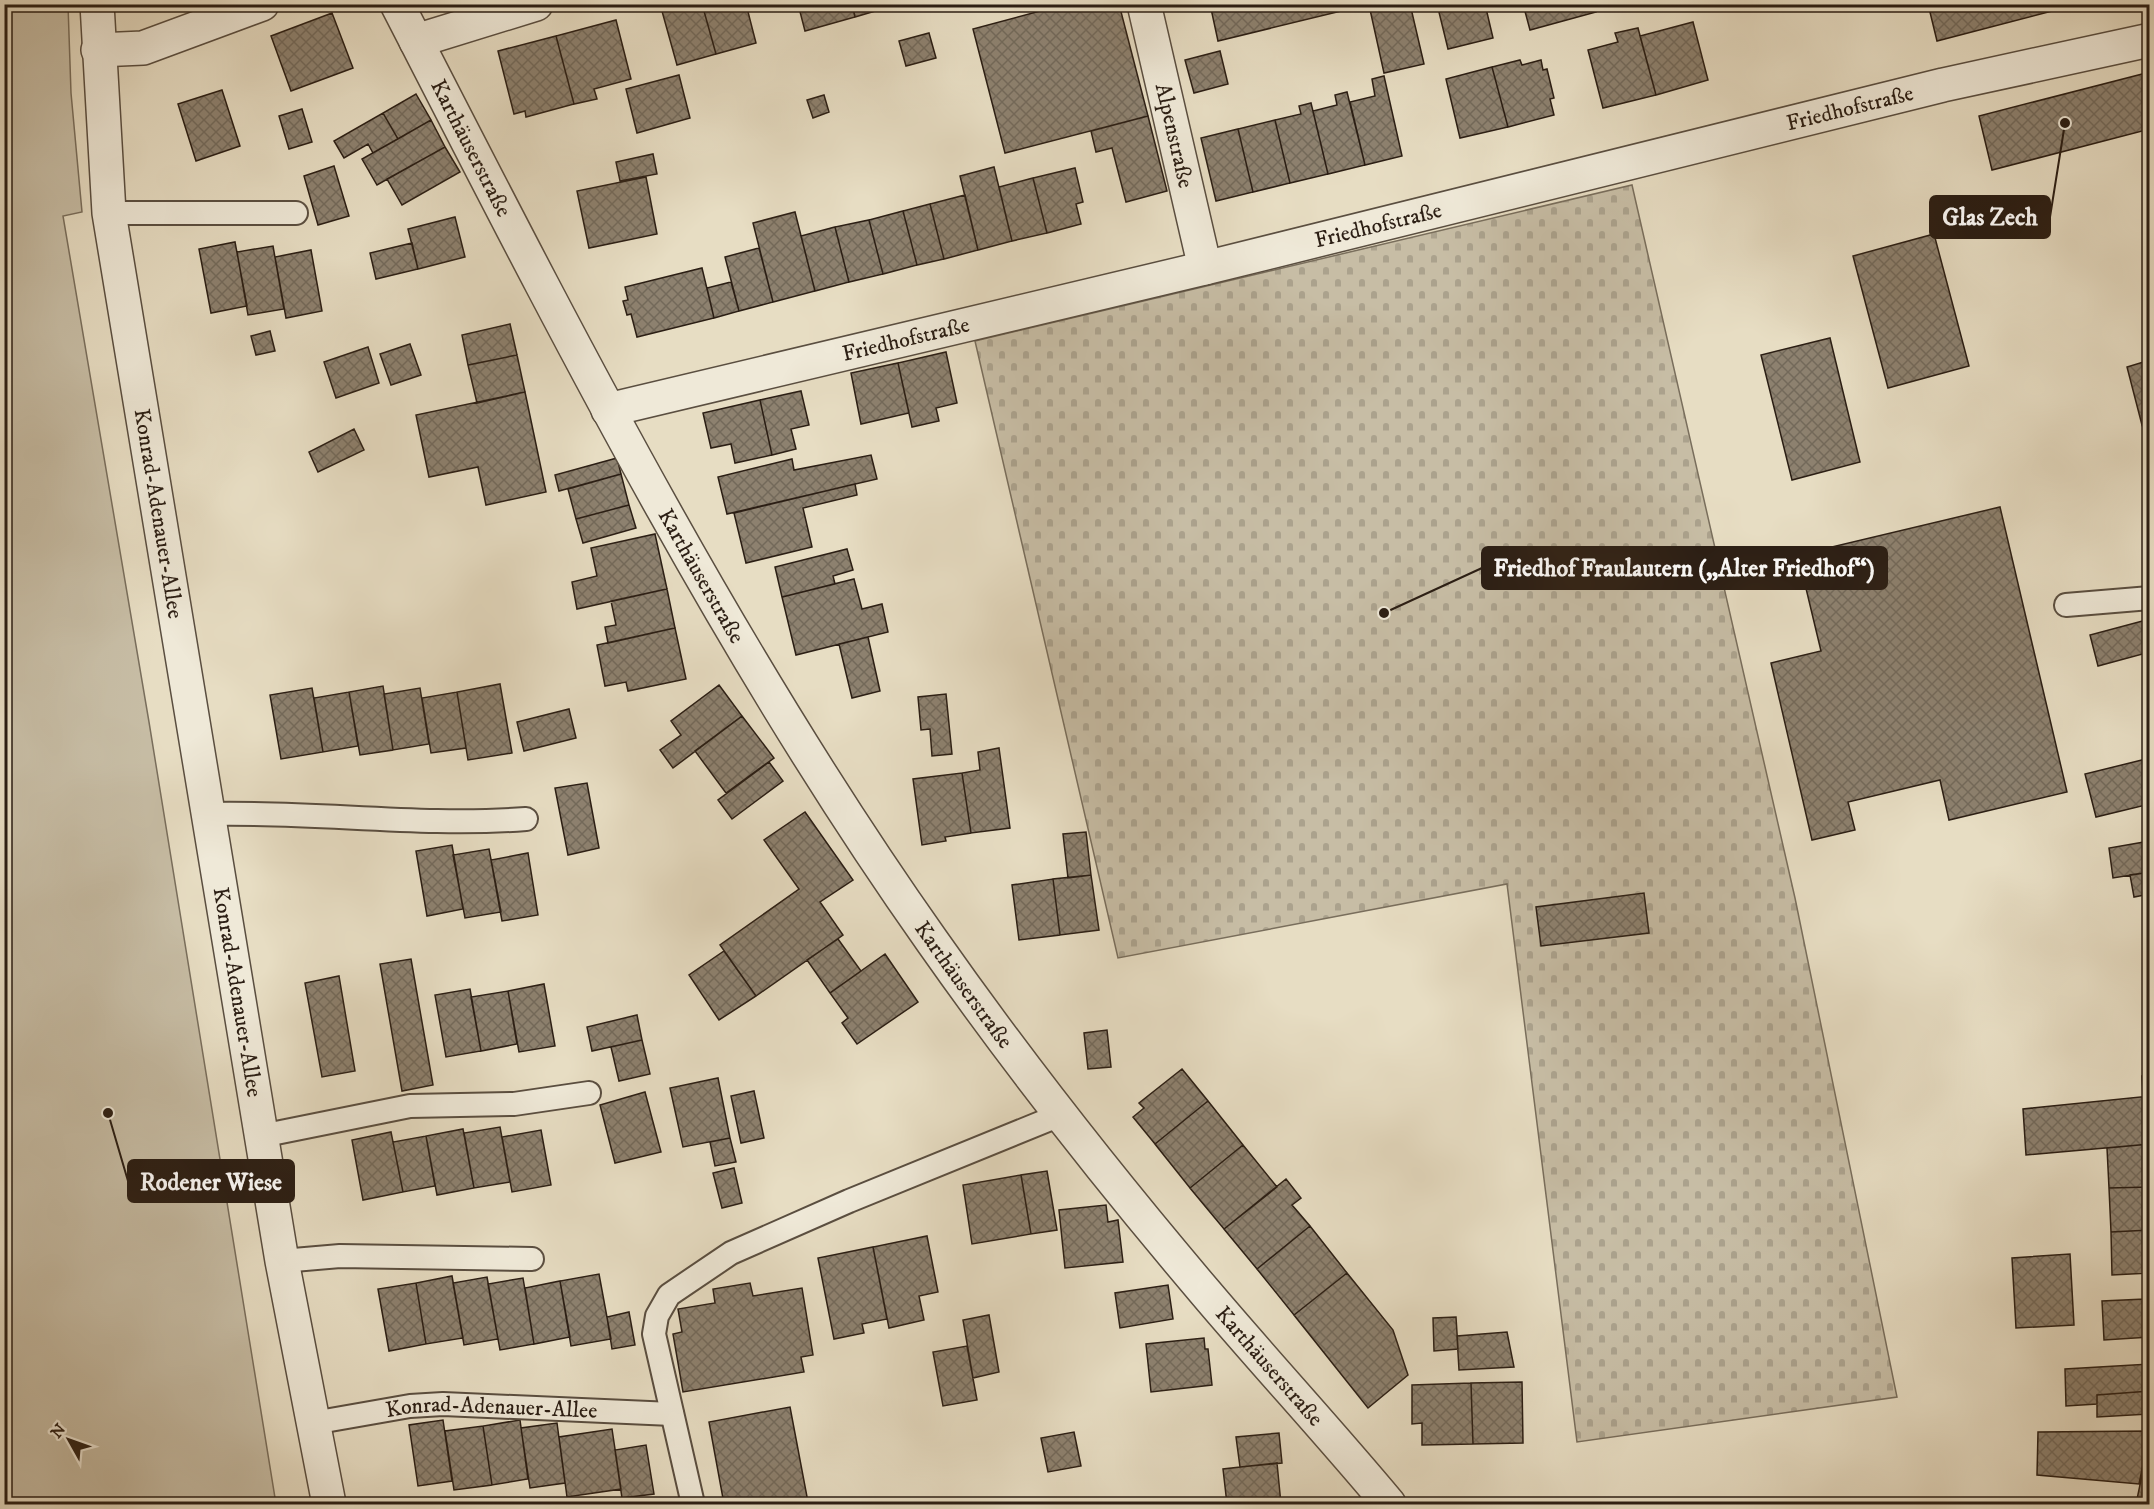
<svg xmlns="http://www.w3.org/2000/svg" width="2154" height="1509" viewBox="0 0 2154 1509" font-family="'IM FELL DW Pica',serif">
<style>
.green{fill:#c7bda5;stroke:#796e5c;stroke-width:1.5}
.cemetery{fill:url(#cemetery-stones);stroke:#796e5c;stroke-width:1.5}
.building{fill:url(#building-cross-hatch);stroke:#2b1e14;stroke-width:1.5}
.lines{fill:none;stroke-linecap:round;stroke-linejoin:round}
.lane-casing{stroke:#5a4e40;stroke-width:26}
.street-casing{stroke:#5a4e40;stroke-width:36}
.lane{stroke:#efe9d8;stroke-width:22}
.street{stroke:#efe9d8;stroke-width:33}
.labels{text-anchor:middle;dominant-baseline:central;stroke-width:5;stroke-linejoin:round;paint-order:stroke}
.street-label{font-size:22px;fill:#2b1e14;stroke:#efe9d8}
.leader{fill:none;stroke:#2b1e14;stroke-width:2}
.callout-dot{fill:#2b1e14;stroke:#efe9d8;stroke-width:2}
.callout{fill:#2b1e14;stroke:#2b1e14;stroke-width:2}
.callout-label{font-size:24px;text-anchor:middle;font-weight:bold;fill:#fff}
</style>
<defs>
<pattern id="cemetery-stones" width="16" height="16" patternUnits="userSpaceOnUse" patternTransform="scale(1.5)"><rect width="16" height="16" fill="#c7bda5"/><path d="M2 7V4a2 2 0 0 1 4 0v3zM10 15v-3a2 2 0 0 1 4 0v3z" fill="#aba28d"/></pattern>
<pattern id="building-cross-hatch" width="8" height="8" patternUnits="userSpaceOnUse" patternTransform="scale(1.5)"><rect width="8" height="8" fill="#8d816f"/><path d="M0 0l8 8M0 8l8-8" fill="none" stroke="#73695a"/></pattern>
</defs>
<rect width="100%" height="100%" fill="#e7ddc3"/>
<filter id="stains"><feTurbulence type="fractalNoise" baseFrequency=".00333" numOctaves="4"/><feColorMatrix values="0 0 0 0 .2 0 0 0 0 .09 0 0 0 0 .02 0 0 0 .5 -.17"/></filter>
<radialGradient id="worn" r=".72"><stop offset=".6" stop-color="#630" stop-opacity="0"/><stop offset="1" stop-color="#630" stop-opacity=".3"/></radialGradient>
<!-- green -->
<path class="green" d="M68,5L71,93L82,212L63,216L149,722L276,1504H5L4,5Z"/>
<!-- cemetery -->
<path class="cemetery" d="M1632,185L1795,898L1897,1397L1577,1442L1507,884L1118,958L975,341Z"/>
<!-- building -->
<path class="building" d="M660,4H702L716,54L677,65Z
M702,4H746L756,43L716,54Z
M798,4H852L855,17L805,31Z
M852,4H899L855,17Z
M1066,4H1119L1148,116L1005,153L973,29Z
M1210,4H1370L1218,41Z
M1410,4L1424,64L1384,73L1369,5Z
M1437,4H1485L1493,38L1448,49Z
M1523,4H1594L1596,12L1530,30Z
M1928,4H2079L1937,41Z
M332,13L353,68L291,91L271,36Z
M616,20L631,79L594,89L597,99L574,104L556,36Z
M1693,22L1708,80L1656,95L1640,36Z
M1638,28L1656,95L1603,108L1588,50L1618,42L1615,33Z
M929,33L936,58L906,66L899,41Z
M556,36L574,104L526,117L525,111L514,114L498,51Z
M1220,51L1228,84L1194,93L1185,60Z
M1520,60L1522,65L1541,60L1543,70L1547,69L1554,98L1550,99L1554,115L1508,127L1492,67Z
M1492,67L1508,127L1460,138L1446,79Z
M2150,72V129L1992,170L1979,116Z
M679,75L690,118L637,133L626,89Z
M1384,76L1402,156L1365,165L1350,102L1375,96L1372,79Z
M222,90L240,146L196,161L178,104Z
M1347,92L1365,165L1328,174L1313,111L1337,105L1335,95Z
M416,94L431,120L398,139L383,113Z
M824,95L829,112L813,118L807,100Z
M1311,103L1328,174L1290,183L1275,120L1301,114L1299,106Z
M302,109L312,142L289,149L279,116Z
M383,113L398,139L373,153L368,144L344,158L334,141Z
M1148,116L1167,191L1126,202L1112,148L1096,152L1091,131Z
M431,120L445,147L377,185L362,159Z
M1275,120L1290,183L1253,192L1238,129Z
M1238,129L1253,192L1216,201L1201,138Z
M445,147L460,172L402,205L387,179Z
M653,154L657,174L620,181L616,162Z
M334,166L349,216L318,225L304,176Z
M994,167L1012,241L978,250L960,176Z
M1075,168L1083,202L1076,204L1081,224L1047,233L1033,178Z
M646,177L657,234L589,248L577,191Z
M1033,178L1047,233L1012,241L999,187Z
M965,195L978,250L944,259L930,204Z
M930,204L944,259L917,265L903,211Z
M903,211L917,265L883,274L869,220Z
M795,212L815,291L773,302L753,223Z
M455,217L465,257L418,269L408,229Z
M869,220L883,274L849,282L835,227Z
M835,227L849,282L815,291L801,236Z
M1934,234L1969,366L1888,388L1853,256Z
M235,242L247,306L211,313L199,249Z
M412,243L418,269L376,279L370,253Z
M273,246L284,309L248,315L237,252Z
M759,248L773,302L739,311L725,257Z
M311,250L322,311L286,318L275,257Z
M702,268L714,318L637,337L631,314L627,315L623,301L628,300L625,287Z
M731,282L739,311L714,318L707,288Z
M510,324L517,355L468,365L462,335Z
M270,331L275,351L256,355L251,336Z
M1830,338L1860,462L1792,480L1761,355Z
M410,344L421,375L391,385L380,354Z
M368,347L379,383L336,398L324,362Z
M946,352L957,403L936,408L939,421L912,427L898,363Z
M517,355L525,392L477,403L468,365Z
M2150,360V423L2142,425L2127,367Z
M898,363L909,413L861,424L851,373Z
M801,391L809,425L791,429L796,449L772,455L760,400Z
M525,392L546,492L486,505L478,467L429,477L416,415Z
M760,400L772,455L735,463L731,444L711,448L703,413Z
M2150,423V448L2142,425Z
M354,429L364,450L318,472L309,452Z
M871,455L877,479L727,514L718,477L792,459L794,470Z
M617,458L621,474L559,491L555,475Z
M621,474L629,505L576,519L568,489Z
M855,484L857,495L803,508L812,547L746,563L734,513Z
M629,505L636,528L583,543L576,519Z
M2000,507L2067,792L1949,820L1940,780L1848,802L1855,830L1812,840L1771,663L1821,651L1798,555Z
M655,534L667,589L577,609L572,582L597,576L591,548Z
M847,549L853,570L833,576L835,584L782,597L775,567Z
M854,579L862,609L882,604L888,632L796,655L782,597Z
M667,589L675,628L608,643L605,627L616,625L611,601Z
M2150,619V652L2098,666L2090,635Z
M675,628L686,679L628,691L626,682L605,686L597,645Z
M868,637L880,691L852,698L839,644Z
M500,684L512,753L468,760L457,692Z
M719,685L742,716L673,768L660,750L681,735L671,721Z
M383,686L393,750L360,755L349,692Z
M312,688L323,752L281,759L270,695Z
M420,688L429,744L393,750L384,694Z
M349,692L358,746L323,752L314,698Z
M457,692L466,748L431,753L422,698Z
M946,694L952,754L932,756L930,729L921,730L918,697Z
M569,709L576,738L524,751L517,722Z
M742,716L774,758L726,793L695,751Z
M999,748L1010,828L971,833L962,773L980,770L978,752Z
M2150,758V804L2096,817L2085,774Z
M769,762L783,781L732,819L718,800Z
M962,773L971,833L945,837L946,841L922,845L913,779Z
M587,783L599,848L568,855L555,788Z
M805,812L853,880L820,902L843,935L756,996L720,945L799,889L764,840Z
M1086,832L1091,875L1068,878L1063,834Z
M2150,841V872L2113,878L2109,848Z
M452,845L463,909L427,916L416,851Z
M489,849L501,912L465,918L453,855Z
M528,853L538,915L502,921L491,860Z
M2150,872V894L2134,897L2130,875Z
M1091,875L1099,930L1060,935L1053,879Z
M1053,879L1060,935L1019,940L1012,885Z
M1644,893L1649,933L1541,946L1536,907Z
M838,939L861,971L830,993L807,960Z
M724,951L756,996L719,1020L689,975Z
M885,954L918,1002L857,1044L842,1023L848,1018L830,993Z
M411,959L433,1085L402,1091L380,964Z
M339,976L355,1071L322,1077L305,983Z
M544,984L555,1046L519,1052L508,991Z
M470,989L481,1051L446,1057L435,995Z
M508,991L517,1044L481,1051L471,997Z
M637,1015L642,1040L592,1051L587,1027Z
M1107,1030L1111,1067L1088,1069L1084,1033Z
M2144,1030H2150V1056H2145Z
M642,1040L650,1074L619,1081L611,1047Z
M1182,1069L1208,1101L1155,1144L1133,1117L1144,1108L1139,1103Z
M2142,1076H2150V1096L2143,1097Z
M718,1078L730,1138L683,1147L670,1088Z
M754,1091L764,1138L741,1143L731,1096Z
M645,1092L661,1152L615,1163L600,1105Z
M2150,1096V1144L2026,1155L2023,1109Z
M1208,1101L1243,1145L1190,1188L1155,1144Z
M500,1127L510,1182L474,1188L464,1133Z
M463,1129L474,1188L437,1195L426,1136Z
M541,1130L551,1185L512,1192L502,1137Z
M391,1132L403,1192L363,1200L352,1140Z
M426,1136L435,1186L403,1192L393,1142Z
M730,1138L736,1162L715,1166L710,1142Z
M2150,1144V1187L2109,1188L2107,1148Z
M1243,1145L1277,1187L1224,1229L1190,1188Z
M734,1168L742,1203L722,1208L713,1173Z
M1047,1171L1057,1230L1031,1234L1021,1175Z
M1021,1175L1031,1234L972,1244L963,1185Z
M1286,1179L1301,1198L1292,1205L1310,1226L1257,1269L1224,1229Z
M2150,1187V1230L2111,1232L2109,1188Z
M1106,1205L1108,1222L1118,1220L1123,1262L1065,1268L1059,1210Z
M1310,1226L1347,1273L1294,1315L1257,1269Z
M2150,1230V1273L2112,1275L2111,1232Z
M927,1236L938,1292L919,1296L924,1320L889,1328L873,1247Z
M873,1247L887,1319L862,1324L864,1333L834,1339L818,1258Z
M2070,1254L2074,1325L2016,1328L2012,1258Z
M1347,1273L1393,1330L1408,1375L1368,1408L1294,1315Z
M2144,1273H2150V1337L2104,1340L2102,1301L2145,1299Z
M599,1274L611,1339L571,1346L560,1281Z
M452,1276L463,1338L426,1344L416,1283Z
M487,1277L498,1339L464,1345L453,1283Z
M523,1278L534,1344L500,1350L488,1284Z
M560,1281L570,1337L534,1344L525,1288Z
M416,1283L426,1344L389,1351L378,1289Z
M750,1283L753,1296L802,1288L813,1355L801,1357L804,1372L683,1392L673,1334L682,1332L678,1309L715,1303L713,1289Z
M1168,1285L1173,1319L1120,1328L1115,1293Z
M629,1312L635,1345L612,1349L607,1317Z
M989,1315L999,1372L973,1378L963,1320Z
M1456,1317L1458,1349L1434,1351L1433,1318Z
M1507,1332L1514,1367L1459,1370L1457,1336Z
M1204,1338L1205,1349H1208L1212,1385L1151,1392L1146,1344Z
M967,1346L977,1400L943,1406L933,1352Z
M2150,1364V1391L2097,1395V1404L2066,1406L2065,1369Z
M1522,1382L1523,1443L1473,1444L1471,1383Z
M1471,1383L1473,1444L1422,1445V1423L1412,1424V1385Z
M2150,1391V1419L2149,1414L2097,1417V1395Z
M790,1407L808,1502L724,1504L709,1422Z
M443,1420L452,1481L418,1486L409,1425Z
M520,1420L528,1479L492,1485L483,1426Z
M557,1423L565,1483L530,1488L521,1428Z
M483,1426L492,1485L454,1490L445,1431Z
M612,1429L621,1489L567,1497L559,1437Z
M2150,1431L2139,1484L2037,1475L2038,1432Z
M1074,1432L1081,1466L1048,1472L1041,1438Z
M1279,1433L1282,1463L1240,1467L1236,1437Z
M2150,1434V1476L2142,1475Z
M646,1445L654,1494L622,1498L615,1450Z
M1277,1463L1281,1504H1227L1223,1469Z
M2142,1475L2150,1476V1504H2136Z"/>
<g class="lines">
<!-- lane casing -->
<g class="lane-casing">
<g id="lane">
<path d="M109,213H296"/>
<path d="M2066,605L2150,598"/>
<path d="M207,814C314,811 420,827 526,819"/>
<path d="M261,1136L410,1106L514,1104L589,1093"/>
<path d="M282,1261L340,1256L532,1259"/>
<path id="s1" d="M313,1423L410,1406L443,1404L672,1414"/>
<path d="M693,1504L654,1334L657,1316L669,1295L731,1253L849,1201L1060,1115"/>
</g>
</g>
<!-- street casing -->
<g class="street-casing">
<g id="street">
<path id="s2" d="M97,4L109,213L282,1261L329,1504"/>
<path id="s3" d="M397,4C562,325 724,647 932,941C1017,1062 1109,1179 1205,1292C1265,1363 1329,1432 1389,1504"/>
<path id="s4" d="M1144,4L1205,268"/>
<path d="M416,41L536,4"/>
<path d="M98,50L143,48L262,4"/>
<path id="s5" d="M608,410L1205,268L1943,85L2150,40"/>
</g>
</g>
<!-- lane -->
<use href="#lane" class="lane"/>
<!-- street -->
<use href="#street" class="street"/>
</g>
<g class="labels">
<!-- street labels -->
<g class="street-label">
<text stroke="none"><textPath href="#s5" startOffset="1278">Friedhofstraße</textPath></text>
<text stroke="none"><textPath href="#s4" startOffset="135">Alpenstraße</textPath></text>
<text stroke="none"><textPath href="#s3" startOffset="162">Karthäuserstraße</textPath></text>
<text stroke="none"><textPath href="#s5" startOffset="792">Friedhofstraße</textPath></text>
<text stroke="none"><textPath href="#s5" startOffset="306">Friedhofstraße</textPath></text>
<text stroke="none"><textPath href="#s2" startOffset="514">Konrad-Adenauer-Allee</textPath></text>
<text stroke="none"><textPath href="#s3" startOffset="648">Karthäuserstraße</textPath></text>
<text stroke="none"><textPath href="#s3" startOffset="1134">Karthäuserstraße</textPath></text>
<text stroke="none"><textPath href="#s2" startOffset="999">Konrad-Adenauer-Allee</textPath></text>
<text stroke="none"><textPath href="#s3" startOffset="1623">Karthäuserstraße</textPath></text>
<text stroke="none"><textPath href="#s1" startOffset="180">Konrad-Adenauer-Allee</textPath></text>
</g>
</g>
<!-- callouts -->
<path class="leader" d="M2065 123L2050 217M1384 613L1482 568M108 1113L128 1181"/>
<g class="callout-dot">
<circle cx="2065" cy="123" r="6"/>
<circle cx="1384" cy="613" r="6"/>
<circle cx="108" cy="1113" r="6"/>
</g>
<g class="callout">
<rect x="1930" y="196" width="120" height="42" rx="6"/>
<rect x="1482" y="547" width="405" height="42" rx="6"/>
<rect x="128" y="1160" width="166" height="42" rx="6"/>
</g>
<g class="callout-label">
<text x="1990" y="225">Glas Zech</text>
<text x="1684" y="576">Friedhof Fraulautern („Alter Friedhof“)</text>
<text x="211" y="1190">Rodener Wiese</text>
</g>
<!-- margin -->
<rect width="2154" height="1509" fill="none" stroke="#e7ddc3" stroke-width="24"/>
<rect x="6" y="6" width="2142" height="1497" fill="none" stroke="#2b1e14" stroke-width="3"/>
<rect x="12" y="12" width="2130" height="1485" fill="none" stroke="#2b1e14" stroke-width="1.5"/>
<!-- north arrow -->
<g transform="translate(69 1440) rotate(310)" stroke="#efe9d8" stroke-width="4.5" paint-order="stroke">
<path d="M0-4.5L10 22L0 15L-10 22Z" fill="#2b1e14"/>
<text y="-9" font-size="16" font-weight="bold" text-anchor="middle" fill="#2b1e14">N</text>
</g>
<rect width="100%" height="100%" filter="url(#stains)"/>
<rect width="100%" height="100%" fill="url(#worn)"/>
</svg>
